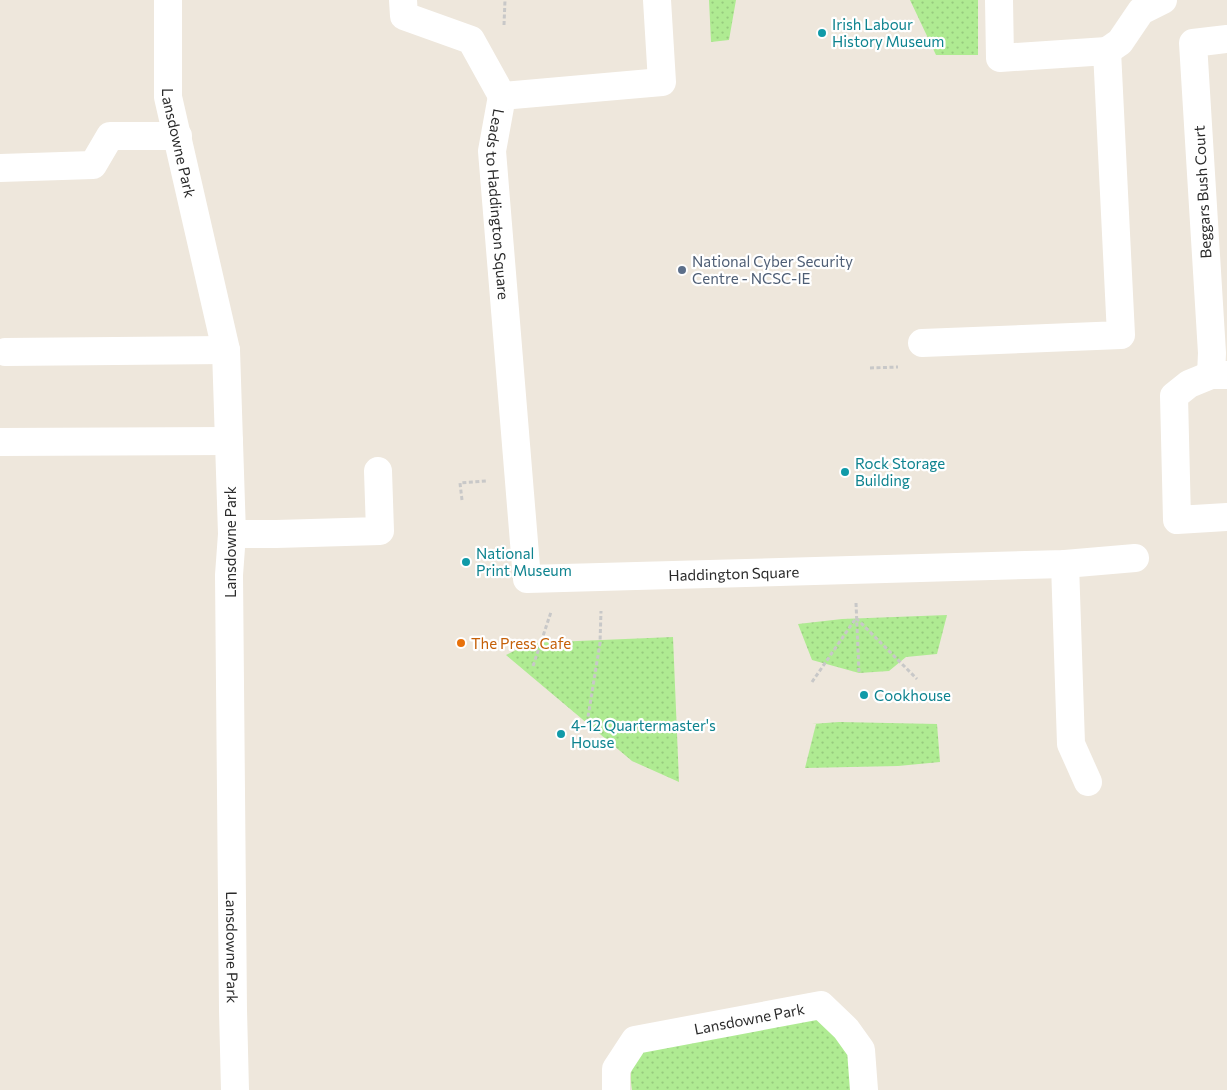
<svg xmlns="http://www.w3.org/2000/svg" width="1227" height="1090" viewBox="0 0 1227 1090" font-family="Commissioner,sans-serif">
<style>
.grass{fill:url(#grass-dots)}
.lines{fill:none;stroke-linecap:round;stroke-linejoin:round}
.path{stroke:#c8c8c8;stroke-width:3;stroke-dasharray:4 2.5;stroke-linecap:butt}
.minor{stroke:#fff;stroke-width:28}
.culture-dot{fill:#0f9aa8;stroke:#fff;stroke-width:2}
.service-dot{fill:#5c6f8a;stroke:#fff;stroke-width:2}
.food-dot{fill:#e8710a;stroke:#fff;stroke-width:2}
.labels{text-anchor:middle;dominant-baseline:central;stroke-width:4.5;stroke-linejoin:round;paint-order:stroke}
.culture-label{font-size:15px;fill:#0d838f;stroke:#fff;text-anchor:start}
.street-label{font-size:15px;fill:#2b2b2b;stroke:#fff}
.service-label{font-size:15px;fill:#4e5e75;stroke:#fff;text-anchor:start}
.food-label{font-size:15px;fill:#c56008;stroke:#fff;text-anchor:start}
</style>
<defs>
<pattern id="grass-dots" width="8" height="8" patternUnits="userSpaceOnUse" patternTransform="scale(1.25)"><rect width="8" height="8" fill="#afeb92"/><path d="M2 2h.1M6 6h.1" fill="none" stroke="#97ca7e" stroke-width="1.8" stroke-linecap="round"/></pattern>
</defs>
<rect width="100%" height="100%" fill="#eee7dc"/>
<!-- grass -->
<path class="grass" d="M709,0H736L729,40L711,42Z
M910,0H978V55H936Z
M947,615L937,654L906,657L889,671L859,673L812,660L798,624L842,619Z
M673,637L679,782L632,761L506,655L530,643Z
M839,722L937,724L940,762L898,766L805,768L816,724H812Z
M814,1014L851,1054V1083L850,1090H632C629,1071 632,1063 641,1047Z"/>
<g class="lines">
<!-- path -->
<path class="path" d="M504,25L505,0
M870,368L898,367
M462,500L460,483L486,481
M856,603L859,673
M533,666L551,612
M812,682L856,618L917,679
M587,723L600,643L601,611"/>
<!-- minor -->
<g class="minor">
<path id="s1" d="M168,0V97L226,350L232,534L229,575L233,1010L235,1090"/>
<path d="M403,0L404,16L471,40L502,96"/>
<path id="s2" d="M657,0L662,82L502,96L492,151L527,579L1065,564L1135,558"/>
<path d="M1107,51L1120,42L1141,11L1163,0"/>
<path d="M0,168L93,165L110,136H178"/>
<path d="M922,343L1121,335L1107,51L1000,58L999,0"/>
<path d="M5,352L226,350"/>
<path d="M1211,375L1212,353L1193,43L1227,39"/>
<path d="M1227,375H1211L1189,384L1174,396L1177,520L1227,517"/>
<path d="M0,442L229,441"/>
<path d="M232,534H276L380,531L378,471"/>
<path d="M1065,564L1071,744L1088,782"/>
<path id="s3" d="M616,1090V1069L635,1040L821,1005L846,1029L861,1050L864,1090"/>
</g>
</g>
<!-- markers -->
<g class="culture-dot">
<circle cx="822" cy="33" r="5"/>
<circle cx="845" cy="472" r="5"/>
<circle cx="466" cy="562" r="5"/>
<circle cx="864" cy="695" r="5"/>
<circle cx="561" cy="734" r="5"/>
</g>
<circle class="service-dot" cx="682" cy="270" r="5"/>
<circle class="food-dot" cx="461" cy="643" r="5"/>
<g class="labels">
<!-- culture labels -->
<g class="culture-label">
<text x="832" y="24">Irish Labour<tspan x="832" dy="17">History Museum</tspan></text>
<text x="855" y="463">Rock Storage<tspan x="855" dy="17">Building</tspan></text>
<text x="476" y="553">National<tspan x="476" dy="17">Print Museum</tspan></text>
<text x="874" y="695">Cookhouse</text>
<text x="571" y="725">4-12 Quartermaster's<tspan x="571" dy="17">House</tspan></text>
</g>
<!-- street labels -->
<g class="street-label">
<text stroke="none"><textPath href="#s1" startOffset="144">Lansdowne Park</textPath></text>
<text transform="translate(1202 192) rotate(-93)">Beggars Bush Court</text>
<text stroke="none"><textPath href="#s2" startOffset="352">Leads to Haddington Square</textPath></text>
<text transform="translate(230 542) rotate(-90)">Lansdowne Park</text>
<text stroke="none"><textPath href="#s2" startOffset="935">Haddington Square</textPath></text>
<text stroke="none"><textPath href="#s1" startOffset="954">Lansdowne Park</textPath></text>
<text stroke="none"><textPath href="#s3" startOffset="172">Lansdowne Park</textPath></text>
</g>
<!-- service labels -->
<g class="service-label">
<text x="692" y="261">National Cyber Security<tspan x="692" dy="17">Centre - NCSC-IE</tspan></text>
</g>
<!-- food labels -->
<g class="food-label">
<text x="471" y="643">The Press Cafe</text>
</g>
</g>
</svg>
